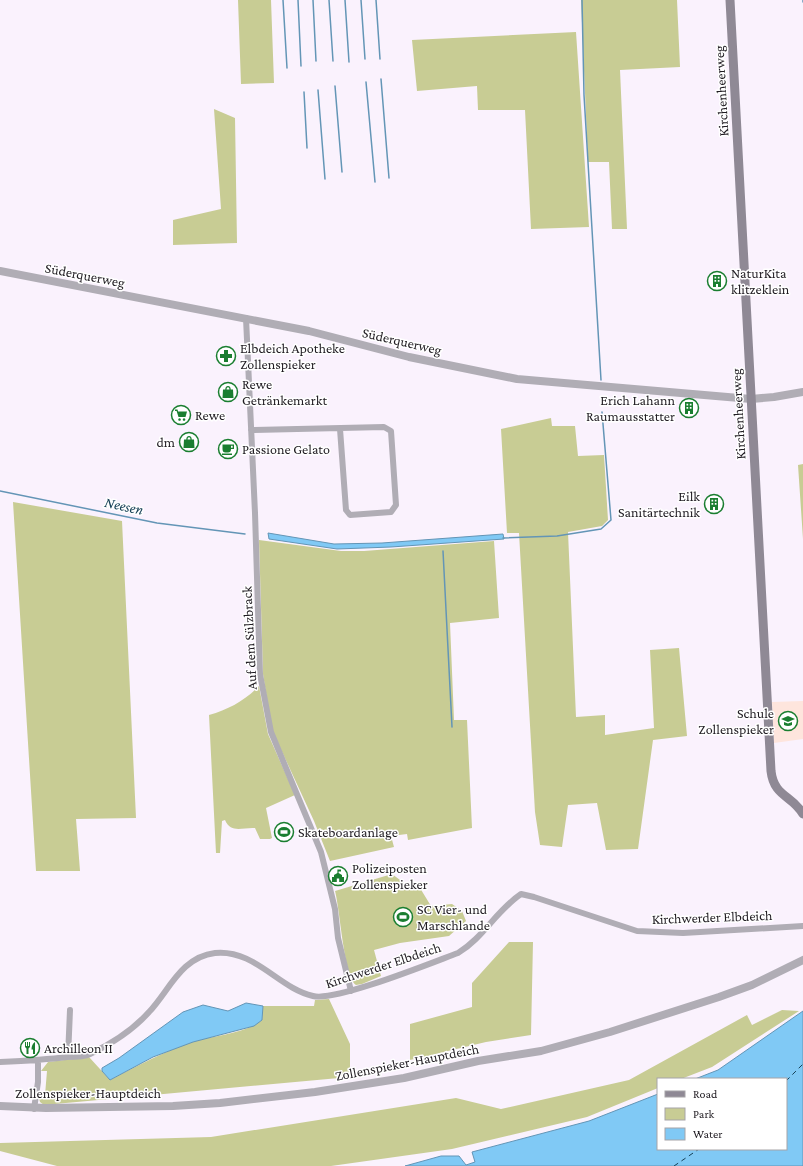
<svg xmlns="http://www.w3.org/2000/svg" width="803" height="1166" viewBox="0 0 803 1166" font-family="'Crimson Pro',serif">
<style>
.education{fill:#fee5dd}
.green{fill:#c8cc94}
.water{fill:#80c9f5;stroke:#6395b6}
.lines{fill:none;stroke-linecap:round;stroke-linejoin:round}
.stream{stroke:#6395b6;stroke-width:1.5}
.ferry{stroke:#164056;stroke-width:1;stroke-dasharray:5 4;stroke-linecap:butt}
.minor{stroke:#b0adb5;stroke-width:6}
.tertiary{stroke:#b0adb5;stroke-width:8}
.secondary{stroke:#8f8995;stroke-width:9}
.labels{text-anchor:middle;dominant-baseline:central;stroke-width:3;stroke-linejoin:round;paint-order:stroke}
.street-label{font-size:14px;fill:#201c22;stroke:#fff}
.poi-label{font-size:14px;fill:#201c22;stroke:#fff;text-anchor:start}
.water-label{font-size:15px;font-style:italic;fill:#164056;stroke:#fff}
</style>
<rect width="100%" height="100%" fill="#faf2fd"/>
<!-- education -->
<path class="education" d="M803,701V739L774,743L772,702Z"/>
<!-- green -->
<path class="green" d="M238,0H271L274,83L241,84Z
M581,0H677L680,67L620,70L627,229H612L609,162H588Z
M576,32L589,227L531,229L525,110H478L477,86L417,91L412,40Z
M214,109L235,118L237,243L173,245V220L221,209Z
M551,418L552,426H575L578,456L604,455L608,520L602,526L568,532L576,717L605,715V735L654,728L650,650L679,648L687,736L653,740L638,849L606,850L597,803L568,805L562,847L540,845L535,812L519,533H507L501,429Z
M803,464V539L798,465Z
M13,502L122,521L136,818L76,819L80,871H36Z
M259,540L341,551H364L494,541L499,618L450,623L454,720H467L472,828L408,840L407,834L391,836L394,847L330,861L314,821L272,730L263,674Z
M259,686L268,734L295,795L266,808L272,838L270,839H260L255,828C243,827 231,834 225,820L222,821L220,853H216L209,715C229,709 244,701 259,686Z
M392,874L412,889L420,888L431,906L452,904L462,911L466,921L449,936L400,943L374,950L381,976L362,984L356,985C344,977 340,909 335,891Z
M509,942H533L531,1035L486,1042L410,1060V1024L472,1007V983Z
M329,999L350,1044V1077L44,1105L40,1102L38,1095H45L47,1071H41L48,1062L89,1057L110,1080C137,1066 163,1052 192,1042C214,1035 243,1035 262,1020L263,1006H314L315,1000Z
M782,1010L799,1011L712,1067L681,1079H658V1088L587,1117L452,1149L331,1166H57L0,1151V1143L211,1137L456,1098L501,1109L629,1080L747,1015L752,1025Z"/>
<!-- water -->
<path class="water" d="M268,533L334,544L382,543L503,534L504,539L391,547L337,549L269,539Z
M246,1003L263,1006L262,1020L254,1026L193,1042L153,1057L110,1080L102,1071V1068L119,1058L183,1012L203,1005L228,1011Z
M803,1011V1166H405L441,1156H459L466,1165L475,1162L472,1152L589,1121L658,1094V1149H786V1079H695L718,1070Z"/>
<g class="lines">
<!-- stream -->
<path class="stream" d="M283,0L287,68
M298,0L301,66
M313,0L316,61
M329,0L333,61
M345,0L349,62
M361,0L365,59
M376,0L380,59
M582,0L584,95L601,380
M803,0V2
M381,79L389,178
M366,82L375,182
M335,86L342,172
M318,90L325,179
M304,92L307,148
M0,491L157,523L245,534
M503,538L557,536L601,529L611,520L602,412
M443,551L452,727"/>
<!-- ferry -->
<path class="ferry" d="M786,1081L803,1064
M674,1166L699,1149"/>
<!-- minor -->
<path class="minor" d="M246,318L255,513L260,674L271,732L321,852L335,909L338,938L351,991
M251,430L384,427L391,431L396,505L391,512L350,515L346,510L340,429
M68,1057L70,1010
M0,1062C22,1061 44,1060 67,1057C74,1057 84,1057 90,1054C113,1043 133,1030 149,1012C169,991 181,957 215,953C255,949 278,988 313,996C335,1002 431,963 458,953C483,938 496,911 521,894L534,897L637,931L683,933L803,926
M34,1109L38,1082V1061"/>
<!-- tertiary -->
<path class="tertiary" d="M0,271L309,331L409,357L517,379L751,399L774,397L803,392
M0,1106L46,1108L173,1106L220,1103L315,1092L404,1078L478,1061L541,1051L610,1032L719,997L752,985L803,960"/>
<!-- secondary -->
<path class="secondary" d="M730,0L771,771C774,797 792,795 803,814"/>
</g>
<!-- icons -->
<defs>
<g id="building-ring" transform="scale(1)"><circle r="9.5" fill="#fff" stroke="#1a7e30" stroke-width="1.5"/><path d="M-4-6H4V6H1V3H-1V6H-4ZM-2.5-4.3h1.7v1.8h-1.7ZM.8-4.3h1.7v1.8H.8ZM-2.5-1h1.7V.8h-1.7ZM.8-1h1.7V.8H.8Z" fill="#1a7e30"/></g>
<g id="pharmacy-ring" transform="scale(1)"><circle r="9.5" fill="#fff" stroke="#1a7e30" stroke-width="1.5"/><path d="M-2-6h4v4h4v4h-4v4h-4v-4h-4v-4h4Z" fill="#1a7e30"/></g>
<g id="shop-ring" transform="scale(1)"><circle r="9.5" fill="#fff" stroke="#1a7e30" stroke-width="1.5"/><path d="M-5-2.5h2.3a2.7 3.5 0 0 1 5.4 0H5L5.5 6h-11ZM-1.5-2.5h3a1.5 2.3 0 0 0-3 0Z" fill="#1a7e30"/></g>
<g id="supermarket-ring" transform="scale(1)"><circle r="9.5" fill="#fff" stroke="#1a7e30" stroke-width="1.5"/><path d="M-6-5.5h2.5l.6 2H6L4.5 2H-2.5L-4.4-4H-6ZM-1.5 3.2a1.3 1.3 0 1 0 .1 0ZM3 3.2a1.3 1.3 0 1 0 .1 0Z" fill="#1a7e30"/></g>
<g id="cafe-ring" transform="scale(1)"><circle r="9.5" fill="#fff" stroke="#1a7e30" stroke-width="1.5"/><path d="M-5.5-4.5H6V0H3Q3 3.5 0 3.5H-2.5Q-5.5 3.5-5.5 0ZM3-3.2v2h1.7v-2ZM-6 4.5H4V6H-6Z" fill="#1a7e30"/></g>
<g id="school-ring" transform="scale(1)"><circle r="9.5" fill="#fff" stroke="#1a7e30" stroke-width="1.5"/><path d="M0-5L7-2L0 1L-7-2ZM-4 1L0 2.5L4 1V4Q0 6-4 4Z" fill="#1a7e30"/></g>
<g id="stadium-ring" transform="scale(1)"><circle r="9.5" fill="#fff" stroke="#1a7e30" stroke-width="1.5"/><path d="M0-5a6.5 5 0 1 0 0 10a6.5 5 0 1 0 0-10ZM-3.5-1.8h7v3.6h-7Z" fill="#1a7e30"/></g>
<g id="civic-ring" transform="scale(1)"><circle r="9.5" fill="#fff" stroke="#1a7e30" stroke-width="1.5"/><path d="M-.6-6.5H3V-4.5H.6V-3L4-1V1h2V6H-6V1h2V-1L-.6-3ZM-1.2 2.5V6h2.4V2.5Z" fill="#1a7e30"/></g>
<g id="restaurant-ring" transform="scale(1)"><circle r="9.5" fill="#fff" stroke="#1a7e30" stroke-width="1.5"/><path d="M-5-6h1v4h1v-4h1v4h1v-4h1v5L-1.5 .5V6h-2V.5L-5-1ZM5-6V6H3V1.5H1.5Q1.5-4 5-6Z" fill="#1a7e30"/></g>
</defs>
<g fill-rule="evenodd">
<use href="#building-ring" x="717" y="281"/>
<use href="#pharmacy-ring" x="226" y="356"/>
<use href="#shop-ring" x="228" y="392"/>
<use href="#building-ring" x="689" y="408"/>
<use href="#supermarket-ring" x="181" y="415"/>
<use href="#shop-ring" x="189" y="442"/>
<use href="#cafe-ring" x="228" y="449"/>
<use href="#building-ring" x="714" y="504"/>
<use href="#school-ring" x="788" y="721"/>
<use href="#stadium-ring" x="284" y="832"/>
<use href="#civic-ring" x="338" y="876"/>
<use href="#stadium-ring" x="403" y="917"/>
<use href="#restaurant-ring" x="30" y="1048"/>
</g>
<g class="labels">
<!-- street labels -->
<g class="street-label">
<text transform="translate(721 91) rotate(-93)">Kirchenheerweg</text>
<text transform="translate(85 275) rotate(11)">Süderquerweg</text>
<text transform="translate(402 341) rotate(13)">Süderquerweg</text>
<text transform="translate(738 414) rotate(-93)">Kirchenheerweg</text>
<text transform="translate(249 638) rotate(-93)">Auf dem Sülzbrack</text>
<text transform="translate(712 917) rotate(-2)">Kirchwerder Elbdeich</text>
<text transform="translate(383 965) rotate(-18)">Kirchwerder Elbdeich</text>
<text transform="translate(407 1062) rotate(-11)">Zollenspieker-Hauptdeich</text>
<text x="88" y="1093">Zollenspieker-Hauptdeich</text>
</g>
<!-- poi labels -->
<g class="poi-label">
<text x="731" y="273">NaturKita<tspan x="731" dy="16">klitzeklein</tspan></text>
<text x="240" y="348">Elbdeich Apotheke<tspan x="240" dy="16">Zollenspieker</tspan></text>
<text x="242" y="384">Rewe<tspan x="242" dy="16">Getränkemarkt</tspan></text>
<text x="675" y="400" text-anchor="end">Erich Lahann<tspan x="675" dy="16">Raumausstatter</tspan></text>
<text x="195" y="415">Rewe</text>
<text x="175" y="442" text-anchor="end">dm</text>
<text x="242" y="449">Passione Gelato</text>
<text x="700" y="496" text-anchor="end">Eilk<tspan x="700" dy="16">Sanitärtechnik</tspan></text>
<text x="774" y="713" text-anchor="end">Schule<tspan x="774" dy="16">Zollenspieker</tspan></text>
<text x="298" y="832">Skateboardanlage</text>
<text x="352" y="868">Polizeiposten<tspan x="352" dy="16">Zollenspieker</tspan></text>
<text x="417" y="909">SC Vier- und<tspan x="417" dy="16">Marschlande</tspan></text>
<text x="44" y="1048">Archilleon II</text>
</g>
<!-- water labels -->
<g class="water-label">
<text transform="translate(124 506) rotate(12)">Neesen</text>
</g>
</g>
<!-- legend -->
<rect x="657" y="1078" width="130" height="72" fill="#ffffff" stroke="#a6a4a7"/>
<rect x="665" y="1091" width="20" height="6" fill="#8f8995" stroke="#a6a4a7"/>
<text x="693" y="1098" font-size="12" fill="#201c22">Road</text>
<rect x="665" y="1108" width="20" height="12" fill="#c8cc94" stroke="#a6a4a7"/>
<text x="693" y="1118" font-size="12" fill="#201c22">Park</text>
<rect x="665" y="1128" width="20" height="12" fill="#80c9f5" stroke="#a6a4a7"/>
<text x="693" y="1138" font-size="12" fill="#201c22">Water</text>
</svg>
